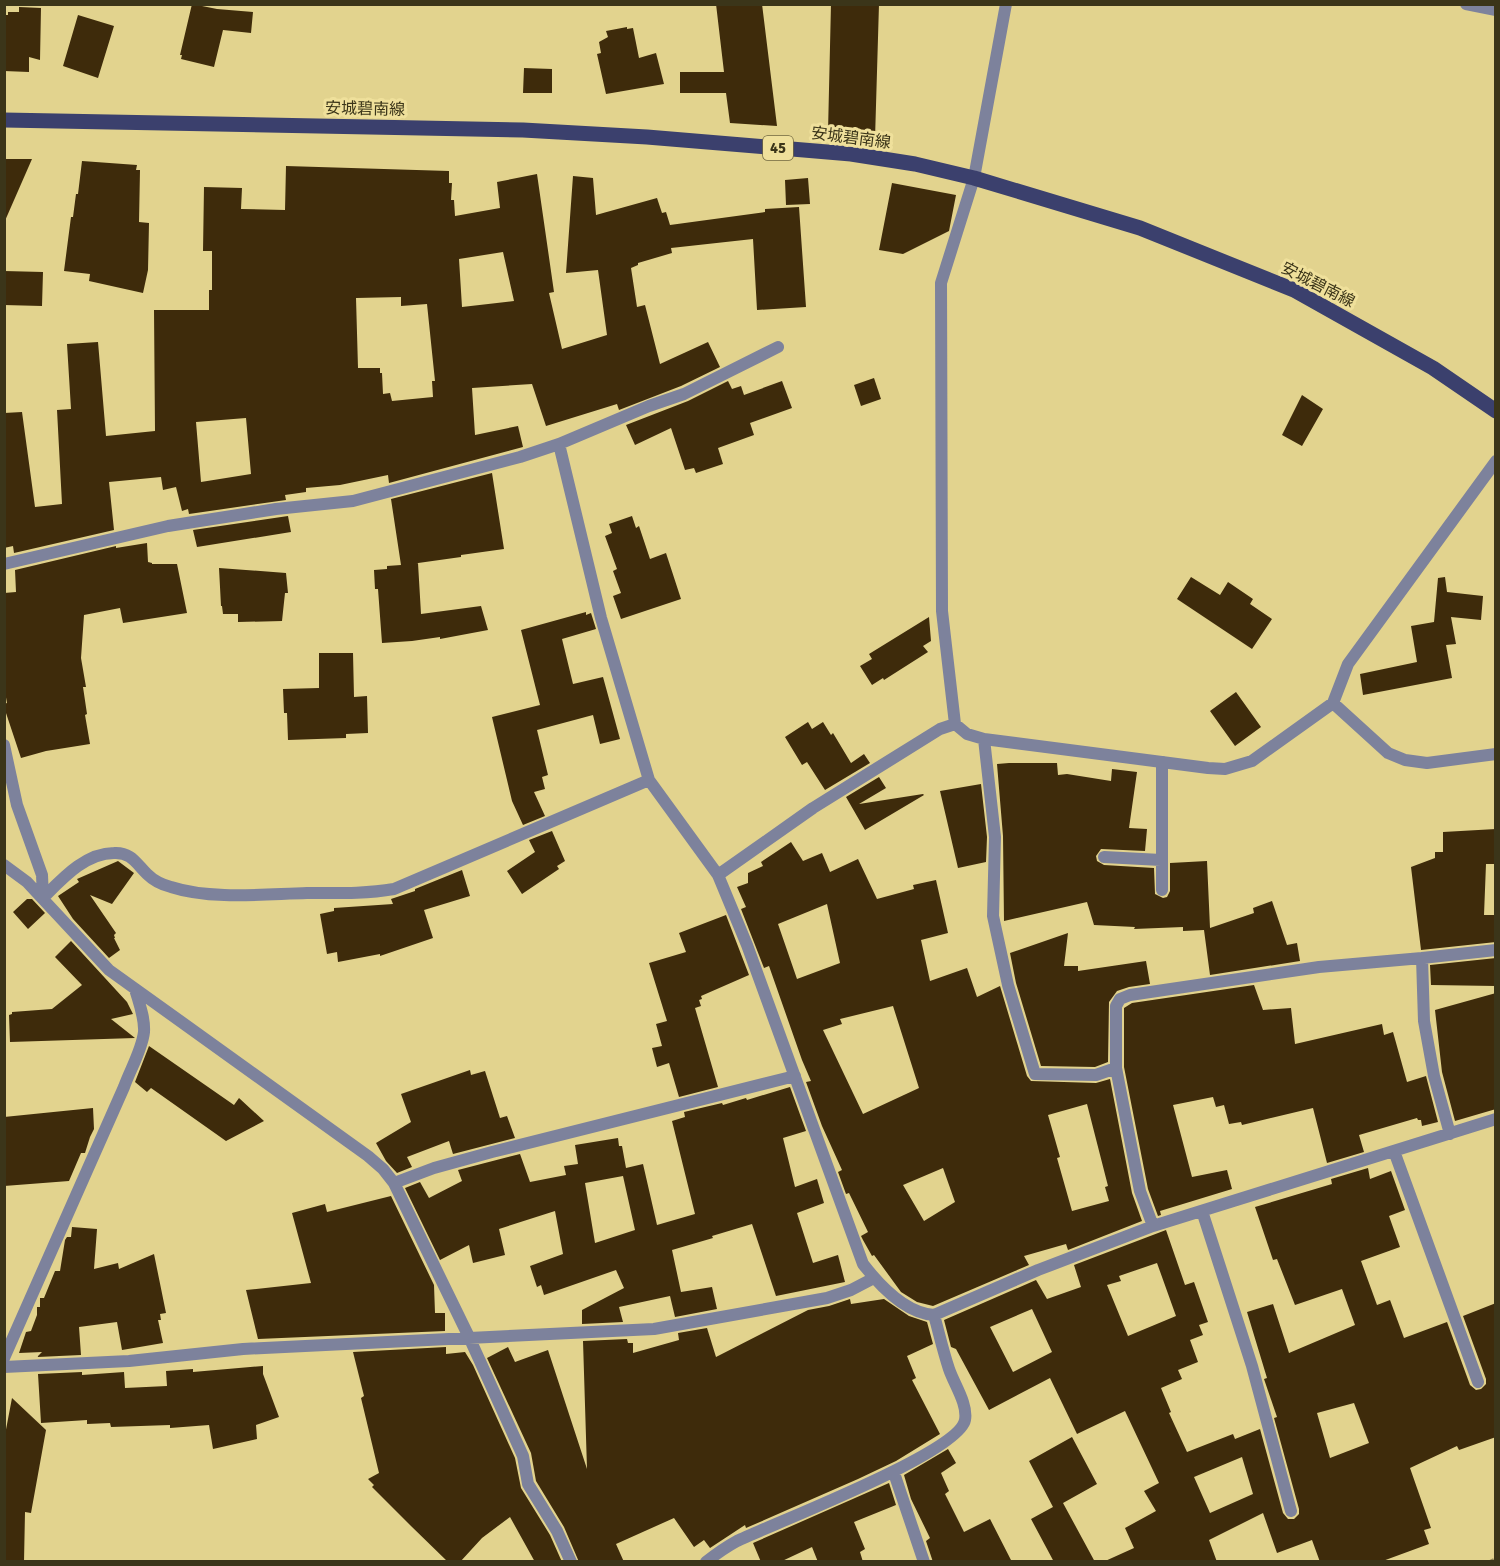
<svg xmlns="http://www.w3.org/2000/svg" width="1500" height="1566" viewBox="0 0 1500 1566" font-family="Signika,'Noto Sans JP',sans-serif">
<style>
.building{fill:#3e2b0b;fill-rule:evenodd}
.lines{fill:none;stroke-linecap:round;stroke-linejoin:round}
.path{stroke:#8e8453;stroke-width:4;stroke-dasharray:4.5 4.5;stroke-linecap:butt}
.service{stroke:#7d829c;stroke-width:12}
.minor{stroke:#7d829c;stroke-width:12}
.primary{stroke:#3b406d;stroke-width:15}
.labels{text-anchor:middle;dominant-baseline:central;stroke-width:6;stroke-linejoin:round;paint-order:stroke}
.shield{fill:#efe09b;stroke:#716840;stroke-width:1.5}
.shield-label{font-size:15px;font-weight:bold;fill:#3b3519}
.street-label{font-size:16px;fill:#3b3519;stroke:#efe09b}
</style>
<rect width="100%" height="100%" fill="#e2d38e"/>
<!-- building -->
<path class="building" d="M192,4L217,9L253,12L251,33L223,30L214,67L181,59L182,55H180Z
M716,4H762L777,126L730,123L726,93H680V72H724Z
M831,4H879L875,139L828,132Z
M19,7L41,8L40,60L29,57V72L4,71V15H8V12H19Z
M78,15L114,26L98,78L63,66Z
M627,27V29L633,28L639,58L656,53L664,84L606,94L597,54L601,53L599,42L608,37L606,31Z
M524,68L552,69V93H523Z
M4,159H32L4,223Z
M82,161L137,165L136,170H140L139,222L149,223L148,270L143,293L89,281L90,274L64,271L71,217H73L76,194H78Z
M286,166L449,171V183H452L451,200H454L455,216L500,208L497,182L537,174L554,292L549,293L562,349L607,335L598,270L566,273L573,176L593,178L596,215L657,198L662,213L666,212L670,225L765,212V209L799,207L806,307L757,310L753,239L671,248L672,253L638,263V265L631,268L637,307L645,305L660,364L708,342L720,367L681,386L619,410L617,404L546,426L532,384L472,388L475,435L518,426L523,447L389,483L388,475L340,485L306,488V492L285,495L286,500L189,514L188,509L182,511L176,487L163,490L161,477L109,482L114,530L14,553L13,546L4,548V413L22,412L35,507L62,504L57,410L71,409L67,344L98,342L106,436L155,431L154,310H209V290H212V251H203L204,187L242,188L241,209L285,210ZM503,252L514,301L462,307L459,259ZM401,297V306L427,304L435,381H432L433,397L392,401L390,393L383,394L382,373H380V368H358L356,298ZM246,418L251,474L201,482L196,422Z
M808,178L810,204L786,205L785,180Z
M892,183L956,195L949,231L903,254L879,250Z
M4,271L43,272L42,306L4,305Z
M874,378L881,399L861,406L854,385Z
M728,381L732,389L741,386L744,395L782,381L792,408L750,423L754,435L718,448L723,464L696,473L694,468L685,470L671,428L635,445L626,425L688,401Z
M1302,395L1323,409L1302,446L1282,435Z
M492,473L504,549L461,555V557L411,564L418,563L421,614L481,606L488,630L440,639V637L412,641L382,643L378,589H375L374,570L387,569V566L401,565L391,499Z
M288,516L291,532L197,547L193,530Z
M632,516L636,528L639,526L650,559L666,553L681,599L621,619L613,596L621,593L613,571L617,569L605,536L612,533L609,524Z
M147,543L148,562L152,563V564H177L187,613L123,623L120,608L84,615L81,658L86,687H83L87,714L85,715L90,744L46,751L21,758L4,707V704L7,703L4,686V593L16,592L15,570L116,546V548Z
M219,568L286,573L288,593H285L282,621L238,622V614H223L222,606H221Z
M1191,577L1220,595L1228,582L1253,599L1250,604L1272,619L1252,649L1177,599Z
M1445,577L1447,592L1483,596L1481,620L1451,617L1456,644L1446,645L1452,678L1363,695L1360,674L1417,662L1411,626L1434,622L1438,578Z
M586,612V615L591,613L596,629L562,639L573,684L603,677L620,739L600,744L593,715L537,730L548,775L542,777L545,789L534,792L545,816L523,825L512,801L492,717L540,705L521,630Z
M929,617L931,641L923,646L928,652L884,680L883,678L872,685L860,666L872,659L869,654Z
M319,653H353L354,697L367,696L368,733L346,734V738L288,740L287,713H284L283,689L319,688Z
M1236,692L1261,727L1235,746L1210,711Z
M808,722L812,729L823,722L831,735L833,733L851,763L864,754L870,763L825,790L807,762L802,765L785,737Z
M1009,763H1057L1058,775L1067,774L1111,781L1112,769L1137,772L1129,828L1147,829L1145,851L1101,849L1096,856L1097,861L1104,865L1154,868L1155,894L1163,898L1167,897L1170,891V863L1207,861L1210,928L1254,913L1253,908L1272,901L1287,945L1297,943L1300,961L1210,975L1204,930L1183,931V927L1134,929L1135,927L1094,925L1087,902L1004,921L1003,836L997,764Z
M879,777L886,788L859,804L923,794L924,795L865,830L846,797Z
M981,784L987,837L986,862L958,868L940,791Z
M1496,829V864H1486L1484,915H1496V942L1421,950L1411,867L1435,858V852H1443V832Z
M552,831L565,861L557,866L559,869L522,894L507,871L535,852L529,840Z
M791,842L803,861L822,853L830,872L858,859L877,899L914,889L913,885L936,880L948,933L921,940L930,981L967,968L977,997L1000,986L1027,1076L1031,1081L1096,1083L1110,1079L1132,1193L1142,1221L1068,1250L1066,1244L1024,1256L1029,1265L933,1306L917,1302L901,1292L874,1255L872,1256L863,1240L861,1236L868,1232L849,1193L846,1194L838,1172L842,1170L822,1126L806,1082L811,1081L802,1060L769,966L764,968L741,909L746,907L737,887L748,883V873L763,866L761,862ZM827,904L840,963L797,979L778,924ZM893,1006L919,1088L863,1114L823,1030L842,1024L840,1019ZM1087,1104L1108,1186L1105,1187L1109,1201L1072,1211L1057,1158L1060,1157L1048,1115ZM943,1168L955,1202L924,1221L903,1185Z
M118,861L134,873L112,904L90,895L116,933L114,935L115,938H114L120,950L109,958L73,919L58,896L79,882L77,879Z
M462,870L470,896L424,910L433,938L380,956V954L338,962L337,952L327,954L320,914L334,911V908L393,904L391,899L415,891V889Z
M27,899H32L45,913L28,929L13,912Z
M726,915L749,975L701,996L702,999L699,1000L701,1006L695,1008L718,1087L679,1097L669,1063L657,1067L652,1048L662,1046L656,1024L667,1021L649,963L686,952L679,933Z
M1068,933L1064,966H1078V971L1146,961L1150,984L1129,987L1117,991L1109,1002L1108,1062L1095,1067L1041,1066L1016,983L1010,953Z
M71,941L127,1002L133,1014L111,1019L135,1038L10,1042L9,1015L12,1014V1012L52,1009L82,985L55,957Z
M1496,958V986L1431,985L1430,965Z
M1254,985L1263,1010L1291,1008L1295,1044L1382,1024L1384,1035L1393,1032L1407,1082L1426,1076L1438,1122L1422,1126L1421,1120H1418L1417,1118L1359,1135L1364,1152L1327,1163L1313,1108L1242,1125L1241,1122L1229,1124L1224,1105L1216,1107L1213,1097L1173,1105L1192,1177L1227,1170L1232,1189L1160,1211L1161,1215L1158,1216L1148,1189L1124,1067V1008L1132,1003Z
M1496,993V1109L1455,1121L1442,1072L1435,1010Z
M149,1046L234,1105L239,1098L264,1121L226,1141L151,1088L147,1092L135,1082Z
M470,1070L471,1075L485,1071L500,1118L507,1116L515,1138L453,1154L449,1141L407,1157L412,1167L397,1173L386,1161L376,1143L411,1122L401,1094Z
M790,1087L806,1131L783,1138L795,1187L817,1179L824,1203L797,1213L813,1263L838,1255L845,1282L776,1296L752,1224L712,1236L713,1238L672,1250L681,1292L712,1287L717,1309L675,1317L670,1296L619,1307L623,1322L582,1324V1310L624,1288L616,1270L544,1295L541,1285L537,1287L530,1266L563,1254L555,1211L499,1229L505,1255L473,1263L469,1245L440,1260L405,1188L420,1182L429,1198L462,1181L458,1170L520,1154L530,1182L566,1175L564,1166L578,1164L575,1145L618,1138L619,1146H622L626,1168L643,1164L657,1225L695,1214L672,1121L685,1117L684,1112L722,1103L723,1105L746,1098L747,1100ZM623,1176L635,1230L595,1243L585,1183Z
M93,1108L94,1129L90,1137L85,1153H81L69,1181L4,1186V1117Z
M1368,1168L1370,1179L1391,1171L1405,1210L1389,1216L1400,1247L1361,1261L1377,1305L1390,1300L1404,1338L1447,1322L1470,1385L1476,1390L1481,1389L1486,1384V1379L1463,1316L1496,1303V1437L1459,1450L1457,1446L1410,1468L1431,1528L1424,1530L1429,1544L1380,1562H1320L1312,1540L1277,1553L1263,1513L1209,1540L1217,1562H1103L1134,1548L1125,1528L1156,1511L1144,1491L1159,1483L1125,1411L1077,1434L1050,1378L989,1410L956,1349L951,1347L944,1320L1036,1280L1047,1299L1081,1287L1074,1265L1166,1230L1185,1285L1194,1282L1208,1322L1199,1325L1203,1335L1190,1340L1198,1362L1178,1370L1182,1379L1161,1388L1171,1412L1169,1413L1187,1452L1233,1434L1235,1439L1260,1429L1283,1513L1288,1519H1294L1299,1514V1509L1274,1418L1277,1417L1264,1379L1267,1378L1247,1312L1273,1304L1289,1353L1355,1325L1342,1289L1295,1305L1277,1259L1273,1260L1255,1207L1332,1184L1331,1179ZM1157,1263L1176,1316L1128,1336L1107,1285L1121,1281L1119,1276ZM1032,1309L1052,1352L1013,1372L990,1327ZM1354,1403L1369,1443L1330,1458L1317,1413ZM1242,1457L1253,1494L1210,1513L1194,1477Z
M391,1196L434,1285L435,1313H445V1331L258,1339L246,1290L311,1283L292,1213L325,1204L327,1212Z
M72,1227L97,1229L94,1269L118,1263L119,1269L154,1254L166,1313L160,1314L161,1320H158L163,1343L122,1350L117,1322L79,1327L81,1355L37,1357L42,1352L19,1353L26,1332L31,1331L37,1315V1307H40V1298H44L55,1271H60L65,1240L67,1237H71Z
M850,1299L851,1304L884,1299L909,1316L927,1322L933,1344L907,1356L916,1378L912,1380L940,1434L896,1461L858,1479L746,1528L745,1525L710,1548L704,1540L694,1547L674,1518L616,1544L624,1562H579L564,1527L536,1481L531,1453L487,1358L508,1347L515,1362L548,1350L587,1469L583,1341L627,1339L628,1343H633V1353L679,1340L678,1333L707,1328L716,1357L808,1310L829,1306Z
M446,1347V1354L465,1352L473,1365L515,1458L521,1488L550,1535L562,1562H535L510,1517L482,1538L460,1562H448L411,1526L372,1487L374,1485L368,1479L379,1473L361,1398L364,1396L353,1352Z
M263,1366V1374L279,1417L256,1425L257,1439L213,1449L209,1425L170,1428V1425L111,1427L110,1423L87,1424V1420L41,1423L38,1374L82,1372V1375L124,1372L125,1388L167,1386L166,1371L193,1369V1372Z
M12,1398L46,1430L31,1513L25,1512L24,1562H4V1440Z
M1072,1437L1097,1484L1063,1503L1095,1562H1054L1031,1519L1053,1507L1029,1461Z
M948,1449L956,1463L941,1473L949,1491L945,1494L964,1532L990,1519L1012,1562H933L926,1541L930,1538L911,1499L904,1475Z
M889,1483L896,1505L854,1522L865,1549L860,1552L863,1562H818L812,1547L780,1562H761L753,1543Z"/>
<g class="lines">
<!-- path -->
<path class="path" d="M1490,1562L1496,1559"/>
<!-- service -->
<path class="service" d="M1104,857L1161,860
M1162,890V762"/>
<!-- minor -->
<path class="minor" d="M1006,4L974,178L941,283L942,611L955,724L967,734L984,739L1208,768L1225,769L1252,761L1333,703L1348,664L1496,461
M1466,4L1496,10
M559,444L601,618L649,780L718,875L747,945L863,1264C880,1286 906,1313 934,1315L1038,1270L1153,1226L1496,1119
M4,564L168,526L276,509L353,501L520,457L559,444L649,406L684,394L778,347
M1333,703L1388,753L1405,760L1427,763L1496,754
M984,739L995,837L993,916L1008,985L1035,1074L1096,1075L1116,1068
M4,745L17,805L42,875L43,898
M4,865L27,882L109,970L368,1156L383,1169L394,1183L469,1337L523,1456L528,1484L557,1531L571,1562
M718,875L813,808L940,729L955,724
M43,898C62,879 85,853 114,853C131,852 136,863 147,874C153,880 163,885 171,887C211,900 265,894 307,893C336,893 365,894 394,889L649,780
M1422,958L1496,950
M1394,1151L1478,1382
M394,1183L434,1168L492,1152L795,1076
M1202,1211L1252,1366L1291,1511
M1153,1226L1140,1191L1116,1068V1006L1120,999L1130,995L1319,967L1422,958L1424,1021L1434,1076L1450,1134
M4,1358L124,1087C130,1070 142,1050 144,1032C145,1018 139,1003 135,989
M4,1367L129,1361L243,1349L654,1329L827,1298L851,1290L874,1278
M894,1473L924,1562
M706,1562C716,1554 726,1547 737,1541C772,1524 959,1453 965,1420C968,1404 954,1384 949,1369C943,1351 939,1333 934,1315"/>
<!-- primary -->
<path class="primary" d="M4,120L523,130L647,137L851,154L915,164L974,178L1140,228L1294,290L1433,368L1496,411"/>
</g>
<g class="labels">
<!-- shield labels -->
<rect class="shield" x="763" y="136" width="30" height="24" rx="4.5"/>
<g class="shield-label">
<text x="778" y="148">45</text>
</g>
<!-- street labels -->
<g class="street-label">
<text transform="translate(365 109) rotate(1)">安城碧南線</text>
<text transform="translate(851 138) rotate(7)">安城碧南線</text>
<text transform="translate(1318 285) rotate(27)">安城碧南線</text>
</g>
</g>
<!-- border -->
<rect width="1500" height="1566" fill="none" stroke="#3b3519" stroke-width="12"/>
</svg>
